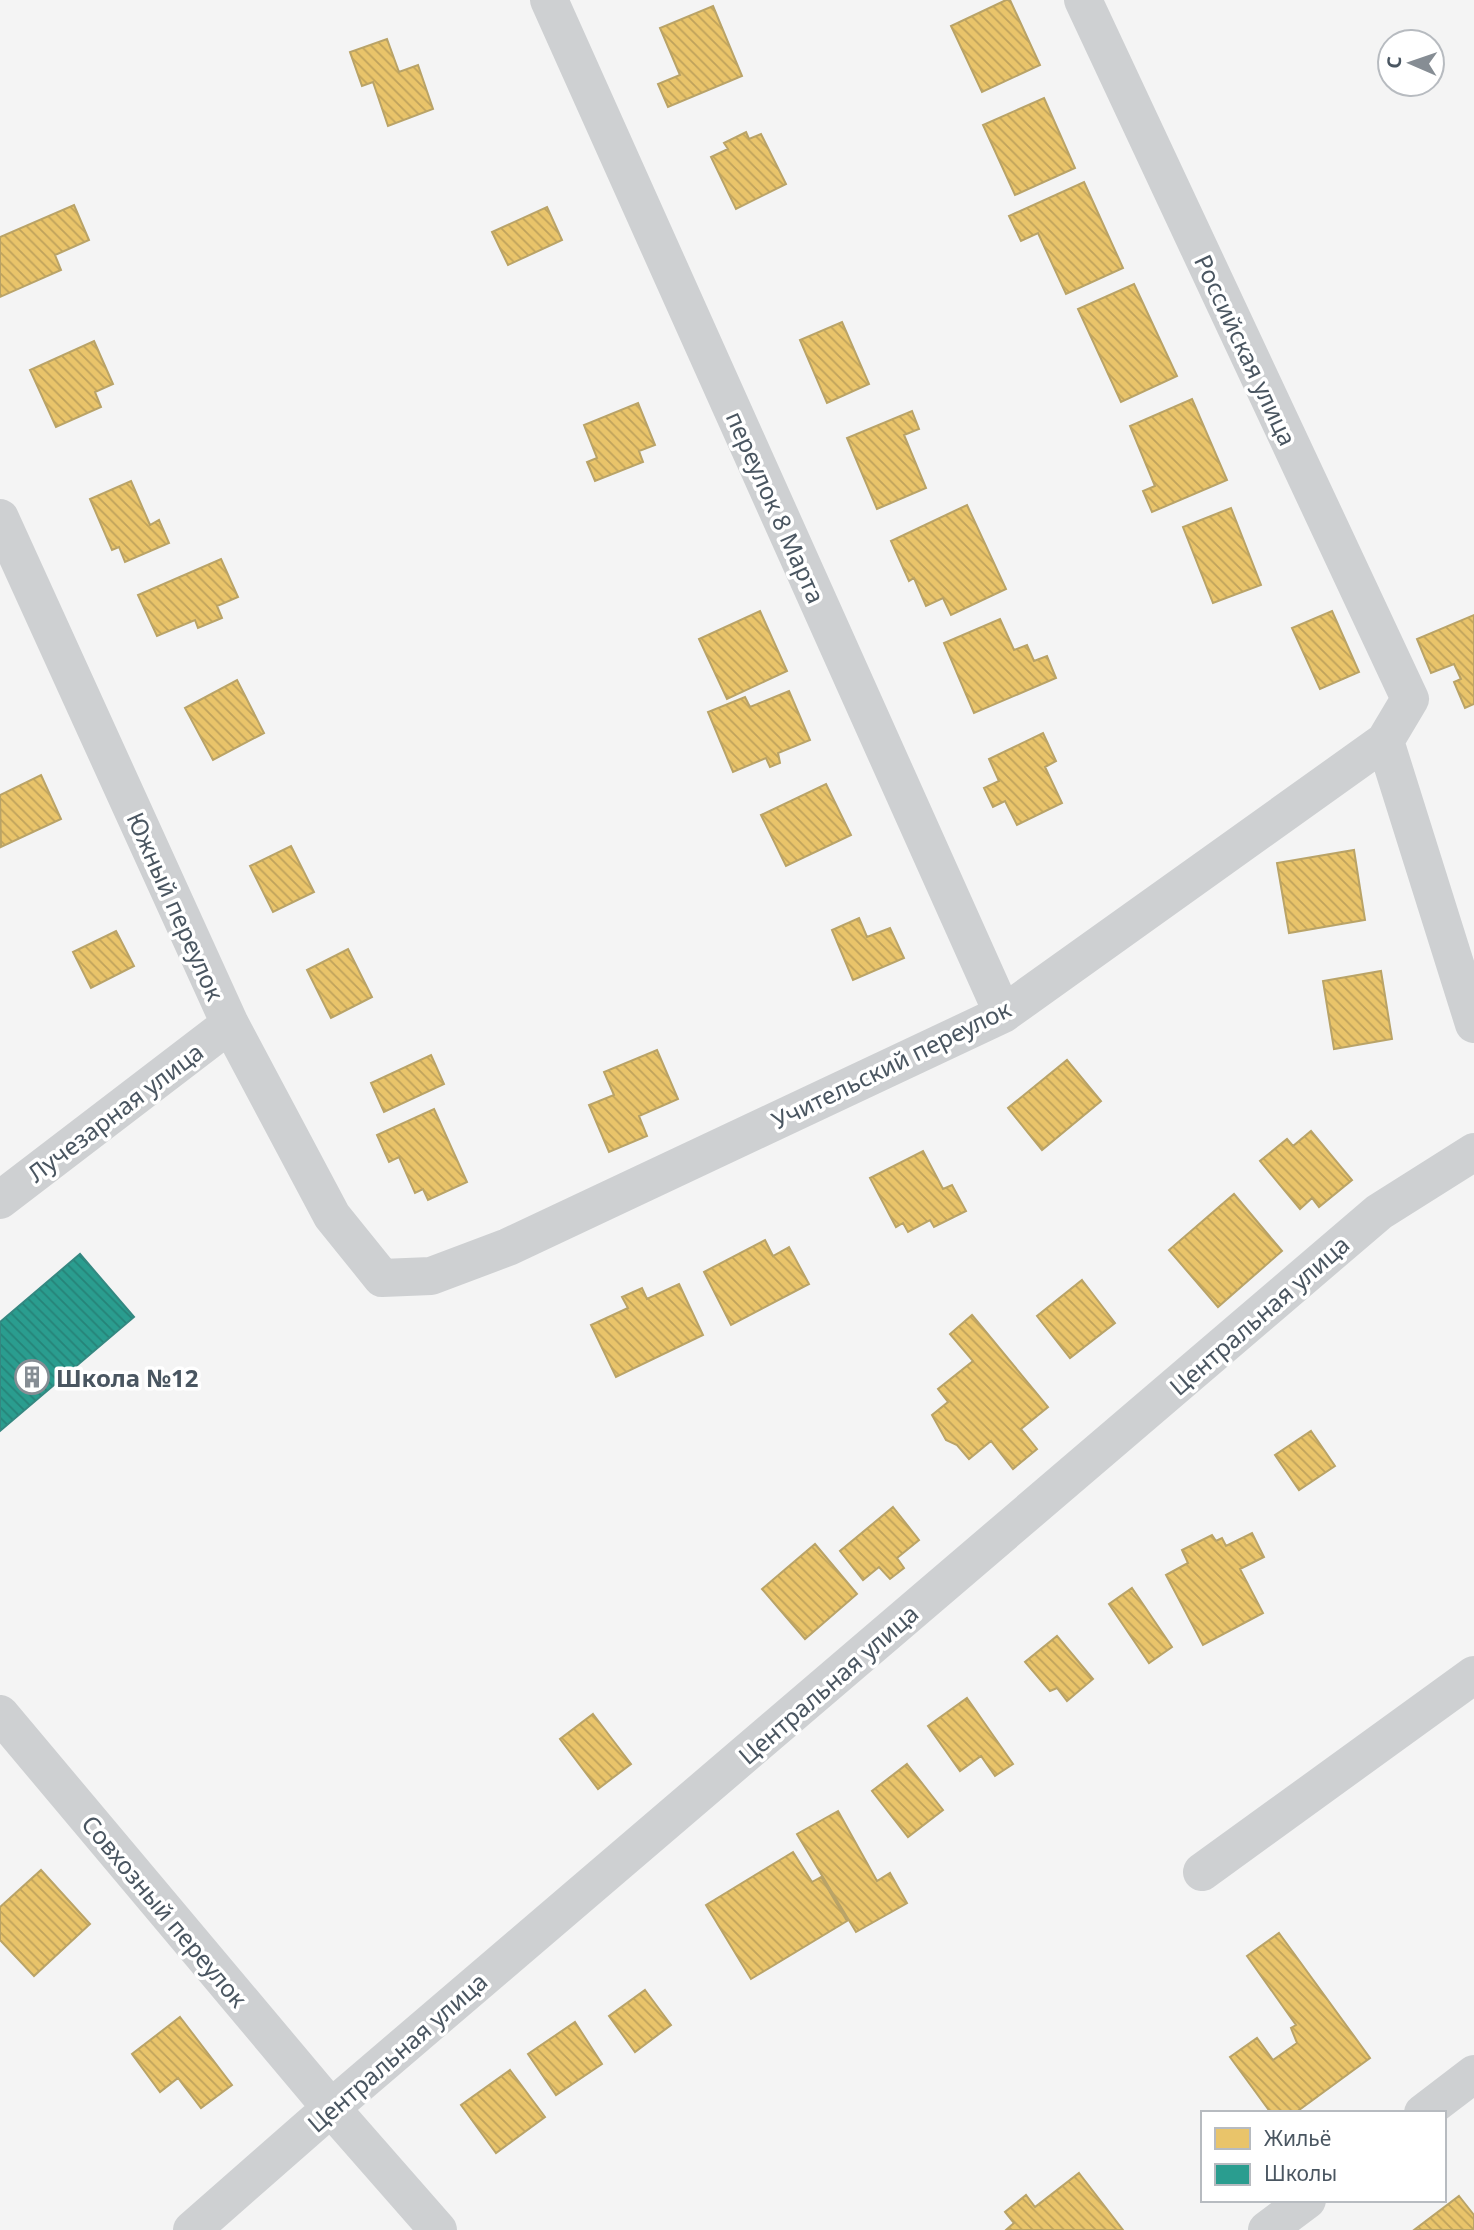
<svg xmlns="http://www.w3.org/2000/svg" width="1474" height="2230" viewBox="0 0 1474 2230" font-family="'Noto Sans',sans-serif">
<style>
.homes{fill:url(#homes-back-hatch);stroke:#b9a367;stroke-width:2}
.schools{fill:url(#schools-back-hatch);stroke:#348881;stroke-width:2}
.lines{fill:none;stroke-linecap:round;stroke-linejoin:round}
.minor{stroke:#ced0d2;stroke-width:38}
.labels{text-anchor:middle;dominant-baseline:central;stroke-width:7;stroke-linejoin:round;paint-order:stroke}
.street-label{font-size:24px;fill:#4a5661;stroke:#fff}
.poi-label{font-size:24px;font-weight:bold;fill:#4a5661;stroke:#fff;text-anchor:start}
</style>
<defs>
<pattern id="homes-back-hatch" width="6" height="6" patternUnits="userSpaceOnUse" patternTransform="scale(1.75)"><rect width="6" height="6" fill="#e9c46a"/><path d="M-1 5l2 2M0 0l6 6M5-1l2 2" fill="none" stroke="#bfa25b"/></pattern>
<pattern id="schools-back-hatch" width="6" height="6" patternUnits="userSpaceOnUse" patternTransform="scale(1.75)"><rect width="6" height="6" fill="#2a9d8f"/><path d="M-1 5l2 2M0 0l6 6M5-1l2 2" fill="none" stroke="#268378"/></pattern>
</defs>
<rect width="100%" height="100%" fill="#f4f4f4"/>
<!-- homes -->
<path class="homes" d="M1006,0H1010L1040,65L982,92L951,26Z
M713,6L742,76L668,107L658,84L680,75L660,28Z
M387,39L399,72L418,65L433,109L388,126L373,82L362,86L350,52Z
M1044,98L1075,168L1015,195L983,125Z
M746,132L749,139L761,134L786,184L736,209L711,157L728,149L724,143Z
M1084,182L1123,268L1066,294L1038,233L1021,241L1009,216Z
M74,205L89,240L55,255L61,270L0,297V237Z
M547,207L562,240L508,265L492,232Z
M1134,284L1177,376L1121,402L1078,309Z
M842,322L869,384L827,403L800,340Z
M94,341L113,384L95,392L101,407L56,427L30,370Z
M1192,399L1227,480L1152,512L1143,491L1155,486L1130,426Z
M638,403L655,445L639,451L643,462L595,481L587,462L597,458L584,425Z
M912,411L919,429L904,435L926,488L877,509L847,438Z
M131,481L150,525L159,520L169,543L125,562L119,547L112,550L90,499Z
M967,505L1006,589L951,615L943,598L926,606L914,578L909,581L891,541Z
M1231,508L1261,585L1213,603L1183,527Z
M221,559L238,597L217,606L222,618L198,628L195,620L157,636L138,595Z
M760,611L787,671L727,699L699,639Z
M1332,611L1359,672L1320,689L1292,628Z
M1474,615V704L1465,708L1454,682L1461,679L1454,664L1431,673L1417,639Z
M1000,619L1014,650L1027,645L1034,661L1047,656L1056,678L974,713L944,643Z
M237,680L264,733L213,760L185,708Z
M789,691L810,740L778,753L780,763L770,767L766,758L733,772L708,712L745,697L750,707Z
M1043,733L1056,761L1045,767L1062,803L1017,825L1005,801L993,807L984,788L999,781L989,759Z
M41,775L61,819L1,847L0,795Z
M826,784L851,835L786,866L761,815Z
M291,846L314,892L273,912L250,866Z
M1354,850L1365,920L1289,933L1277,863Z
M859,918L867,937L890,928L904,958L853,980L832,930Z
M116,931L134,966L91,988L73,952Z
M348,949L372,997L331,1018L307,970Z
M1381,971L1392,1039L1334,1049L1323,981Z
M657,1050L678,1099L639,1116L647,1136L609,1152L589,1105L614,1095L604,1072Z
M431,1055L444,1084L384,1112L371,1083Z
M1067,1060L1101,1101L1042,1150L1008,1108Z
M434,1109L467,1182L428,1200L423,1189L415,1193L399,1157L389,1162L377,1135Z
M1311,1131L1352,1180L1319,1207L1312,1198L1300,1209L1260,1161L1287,1139L1293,1146Z
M923,1151L943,1189L952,1185L966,1211L934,1227L930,1220L908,1232L903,1223L896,1227L870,1178Z
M1234,1194L1282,1251L1218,1307L1169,1250Z
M765,1240L773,1256L789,1247L809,1284L731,1325L704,1272Z
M1082,1280L1115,1323L1070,1358L1037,1316Z
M679,1284L703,1335L616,1377L591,1325L628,1308L622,1297L642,1288L647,1299Z
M972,1315L1048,1407L1021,1429L1037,1449L1013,1469L991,1441L969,1459L957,1445L946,1440L932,1415L948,1402L938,1389L973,1361L950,1334Z
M1311,1431L1335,1466L1299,1490L1275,1455Z
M893,1507L919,1540L897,1558L904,1568L890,1579L879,1567L863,1580L840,1551Z
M1252,1533L1264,1557L1240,1569L1263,1613L1203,1645L1166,1575L1188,1563L1182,1550L1212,1535L1216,1541L1222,1538L1226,1546Z
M815,1544L857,1594L805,1639L762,1589Z
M1132,1588L1172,1647L1149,1663L1109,1604Z
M1057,1636L1093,1679L1067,1701L1057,1688L1050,1691L1025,1662Z
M967,1698L1013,1764L995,1776L981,1756L960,1771L928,1726Z
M593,1714L631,1764L598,1789L560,1739Z
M907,1764L943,1810L908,1837L872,1791Z
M838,1811L877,1881L890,1873L907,1903L856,1932L797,1834Z
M793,1852L812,1882L821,1877L847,1921L751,1979L706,1905Z
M41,1870L90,1924L34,1976L0,1940V1907Z
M1279,1933L1370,2058L1295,2113H1271L1230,2057L1257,2038L1273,2060L1297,2043L1291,2028L1296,2025L1247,1956Z
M645,1990L671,2025L635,2052L609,2016Z
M180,2017L232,2085L201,2108L178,2078L160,2092L132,2054Z
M575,2022L602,2064L556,2095L528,2054Z
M510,2070L545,2117L496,2153L461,2105Z
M1079,2173L1123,2230H1006L1014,2223L1005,2212L1026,2195L1035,2207Z
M1459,2196L1474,2215V2230H1414Z"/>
<!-- schools -->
<path class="schools" d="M80,1254L134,1317L0,1431V1322Z"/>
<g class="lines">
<!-- minor -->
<path class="minor" d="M549,0L1003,1014
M0,518L230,1024L332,1216L382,1278L431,1276L508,1247L1003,1014L1385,741L1410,699L1083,0
M1385,741L1474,1024
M0,1200L230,1024
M0,1714L331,2108L438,2230
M1202,1872L1474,1675
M1423,2113L1474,2074
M192,2230L331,2108L1379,1212L1474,1152
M1267,2230L1307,2200"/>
</g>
<!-- icons -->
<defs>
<g id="building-ring" transform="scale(1.75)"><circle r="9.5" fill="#fff" stroke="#868d94" stroke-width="1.5"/><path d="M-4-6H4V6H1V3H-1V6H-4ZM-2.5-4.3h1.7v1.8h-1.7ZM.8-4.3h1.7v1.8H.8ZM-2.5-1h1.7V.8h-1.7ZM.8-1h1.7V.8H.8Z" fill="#868d94"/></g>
</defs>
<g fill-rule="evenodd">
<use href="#building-ring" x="32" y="1377"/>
</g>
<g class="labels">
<!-- street labels -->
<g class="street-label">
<text transform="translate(1246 350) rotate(65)">Российская улица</text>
<text transform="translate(776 507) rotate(66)">переулок 8 Марта</text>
<text transform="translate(176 906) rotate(66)">Южный переулок</text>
<text transform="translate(891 1064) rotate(-26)">Учительский переулок</text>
<text transform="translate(115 1112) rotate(-37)">Лучезарная улица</text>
<text transform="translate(1259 1315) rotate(-41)">Центральная улица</text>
<text transform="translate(828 1684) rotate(-41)">Центральная улица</text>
<text transform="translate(165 1911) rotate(50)">Совхозный переулок</text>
<text transform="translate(397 2052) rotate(-41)">Центральная улица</text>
</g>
<!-- poi labels -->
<g class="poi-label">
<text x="56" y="1377">Школа №12</text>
</g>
</g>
<!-- legend -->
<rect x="1201" y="2111" width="245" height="91" fill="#ffffff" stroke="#b7bbc0" stroke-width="2"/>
<rect x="1215" y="2128" width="35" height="21" fill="#e9c46a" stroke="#b7bbc0" stroke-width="2"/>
<text x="1264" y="2146" font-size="21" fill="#4a5661">Жильё</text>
<rect x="1215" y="2164" width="35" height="21" fill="#2a9d8f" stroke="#b7bbc0" stroke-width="2"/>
<text x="1264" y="2181" font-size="21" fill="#4a5661">Школы</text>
<!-- north arrow -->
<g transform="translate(1411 63) rotate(272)"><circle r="33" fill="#ffffff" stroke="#b7bbc0" stroke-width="2"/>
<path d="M0-5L12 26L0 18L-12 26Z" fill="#868d94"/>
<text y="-10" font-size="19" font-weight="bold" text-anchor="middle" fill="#4a5661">С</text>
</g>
</svg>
